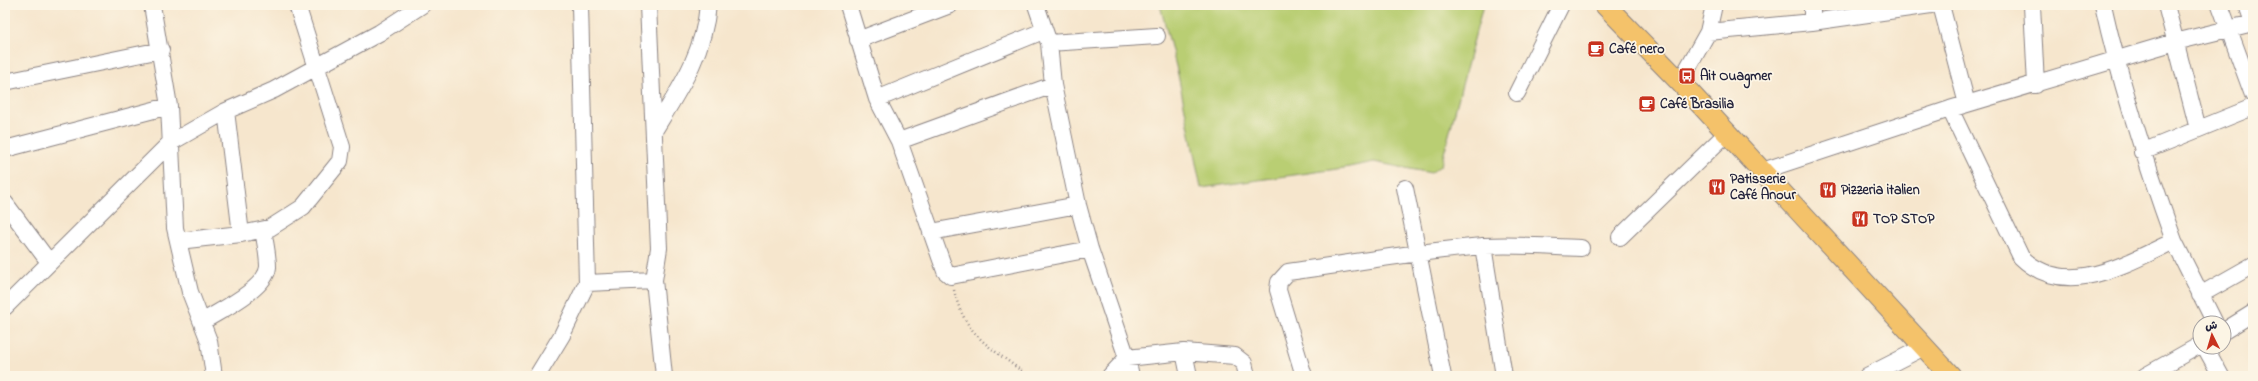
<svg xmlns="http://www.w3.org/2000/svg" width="2258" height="381" viewBox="0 0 2258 381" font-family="'Indie Flower','Playpen Sans Arabic',sans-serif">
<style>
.green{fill:#b9ce73;stroke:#6e7857}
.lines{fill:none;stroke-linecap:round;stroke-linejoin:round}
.minor-casing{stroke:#8c8484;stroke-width:18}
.major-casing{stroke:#8c8484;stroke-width:22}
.path{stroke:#8c8484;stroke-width:2.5;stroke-dasharray:1 3;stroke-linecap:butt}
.minor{stroke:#fff;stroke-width:16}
.major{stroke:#f4c26a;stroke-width:20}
.labels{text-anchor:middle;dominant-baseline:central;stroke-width:3.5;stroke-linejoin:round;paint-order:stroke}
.poi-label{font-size:14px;font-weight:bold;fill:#22223b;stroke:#fcf5e5;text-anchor:start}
</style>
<rect width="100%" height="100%" fill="#fcf5e5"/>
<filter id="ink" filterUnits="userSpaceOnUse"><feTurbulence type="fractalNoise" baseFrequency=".025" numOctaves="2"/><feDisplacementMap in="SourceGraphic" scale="8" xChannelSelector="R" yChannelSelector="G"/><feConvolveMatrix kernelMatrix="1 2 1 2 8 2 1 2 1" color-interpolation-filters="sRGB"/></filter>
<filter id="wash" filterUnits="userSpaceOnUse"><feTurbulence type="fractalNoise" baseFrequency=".012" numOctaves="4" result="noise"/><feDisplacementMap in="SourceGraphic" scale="16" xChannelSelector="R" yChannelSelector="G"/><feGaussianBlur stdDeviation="0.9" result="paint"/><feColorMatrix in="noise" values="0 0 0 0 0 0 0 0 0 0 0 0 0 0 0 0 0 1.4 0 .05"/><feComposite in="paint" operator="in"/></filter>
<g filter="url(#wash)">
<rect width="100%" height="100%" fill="#f6e6cd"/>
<!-- green -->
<path class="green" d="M1160,5H1483L1441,165L1431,173L1374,162L1344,168L1201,188L1177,70Z"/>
</g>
<g filter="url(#ink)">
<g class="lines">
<!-- minor casing -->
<g class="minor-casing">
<path id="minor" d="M152,5L169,106L175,228L190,292L209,341L214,376
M580,5L587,283
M648,5L659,248L654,280
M848,5L877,99L899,141L945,271L951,276L1090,249
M1036,5L1049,43L1053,85L1078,205L1090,249L1127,358L1131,376
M1812,5V22
M1941,5L1967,104
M2032,5L2036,85
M2103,5C2121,86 2146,163 2174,241
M2166,5L2198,129
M2220,5L2253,95
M2247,5L2253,22
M1708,32L1812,22L1931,5
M858,40L950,5
M1049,43L1157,36
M5,82L161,50
M1680,82L1708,32L1714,5
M1517,93L1561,5
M877,99L1043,31
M1950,109L2021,257C2066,301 2127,263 2174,241L2215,323
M226,111L241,234
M654,131C679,90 704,54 708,5
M899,141L1053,85
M5,149L169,106
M2142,152L2253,107
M1762,171L1950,109L2175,42L2253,23
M1405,188L1443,376
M5,203L49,262
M931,232L1078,205
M1620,237L1727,133
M178,241L241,234L270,228L303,207L340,161L342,147L297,5
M1483,246L1504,376
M2200,295L2253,265
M5,307L170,143L226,111L274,90L379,33L422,5
M202,322C219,311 266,289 268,267C268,255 265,242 263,230
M2224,331L2253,313
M2205,347L2221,376
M1184,352L1189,376
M537,376L562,335L587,283L654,280L664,376
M1110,376L1127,358L1184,352L1235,356L1244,363L1247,376
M1304,376L1278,290L1279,282L1288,272C1353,263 1418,251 1484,246C1516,244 1548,247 1581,248
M1867,376L1924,347
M2145,376L2200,345"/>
</g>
<!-- major casing -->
<g class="major-casing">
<path id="major" d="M1605,5L1680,82L1951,376"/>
</g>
<!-- path -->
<path class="path" d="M954,290C965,338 993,348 1028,376"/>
<!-- minor -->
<use href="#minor" class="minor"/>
<!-- major -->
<use href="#major" class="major"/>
</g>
</g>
<!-- icons -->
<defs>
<g id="cafe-square" transform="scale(0.9)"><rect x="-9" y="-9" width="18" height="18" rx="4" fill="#c8321e" stroke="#fcf5e5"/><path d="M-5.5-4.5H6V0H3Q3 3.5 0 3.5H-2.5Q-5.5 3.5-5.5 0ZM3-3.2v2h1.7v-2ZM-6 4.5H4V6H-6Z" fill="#fff"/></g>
<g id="bus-square" transform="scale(0.9)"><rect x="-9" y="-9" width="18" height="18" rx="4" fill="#c8321e" stroke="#fcf5e5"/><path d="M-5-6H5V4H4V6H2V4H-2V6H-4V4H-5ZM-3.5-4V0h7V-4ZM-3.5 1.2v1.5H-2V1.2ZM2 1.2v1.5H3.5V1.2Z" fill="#fff"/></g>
<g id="restaurant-square" transform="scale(0.9)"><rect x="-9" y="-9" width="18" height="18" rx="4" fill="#c8321e" stroke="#fcf5e5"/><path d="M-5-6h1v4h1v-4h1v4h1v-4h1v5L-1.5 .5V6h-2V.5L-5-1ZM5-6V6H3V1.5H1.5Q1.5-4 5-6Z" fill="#fff"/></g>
</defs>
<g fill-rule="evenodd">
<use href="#cafe-square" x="1596" y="49"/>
<use href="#bus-square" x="1687" y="76"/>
<use href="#cafe-square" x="1647" y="104"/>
<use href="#restaurant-square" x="1717" y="187"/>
<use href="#restaurant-square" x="1828" y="190"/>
<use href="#restaurant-square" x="1860" y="219"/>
</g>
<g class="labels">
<!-- poi labels -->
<g class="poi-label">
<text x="1609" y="49">Café nero</text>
<text x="1700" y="76">Ait Ouagmer</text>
<text x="1660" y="104">Café Brasilia</text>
<text x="1730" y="179">Patisserie<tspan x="1730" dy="16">Café Anour</tspan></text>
<text x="1841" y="190">Pizzeria italien</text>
<text x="1873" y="219">TOP STOP</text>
</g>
</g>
<!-- margin -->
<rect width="2258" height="381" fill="none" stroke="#fcf5e5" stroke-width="20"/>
<!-- north arrow -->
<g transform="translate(2212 335) rotate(355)"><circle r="19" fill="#fcf5e5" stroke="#a5a1a1"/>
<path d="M0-3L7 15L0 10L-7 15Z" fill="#c8321e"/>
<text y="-6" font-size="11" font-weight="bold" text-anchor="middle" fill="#22223b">ش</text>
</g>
</svg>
